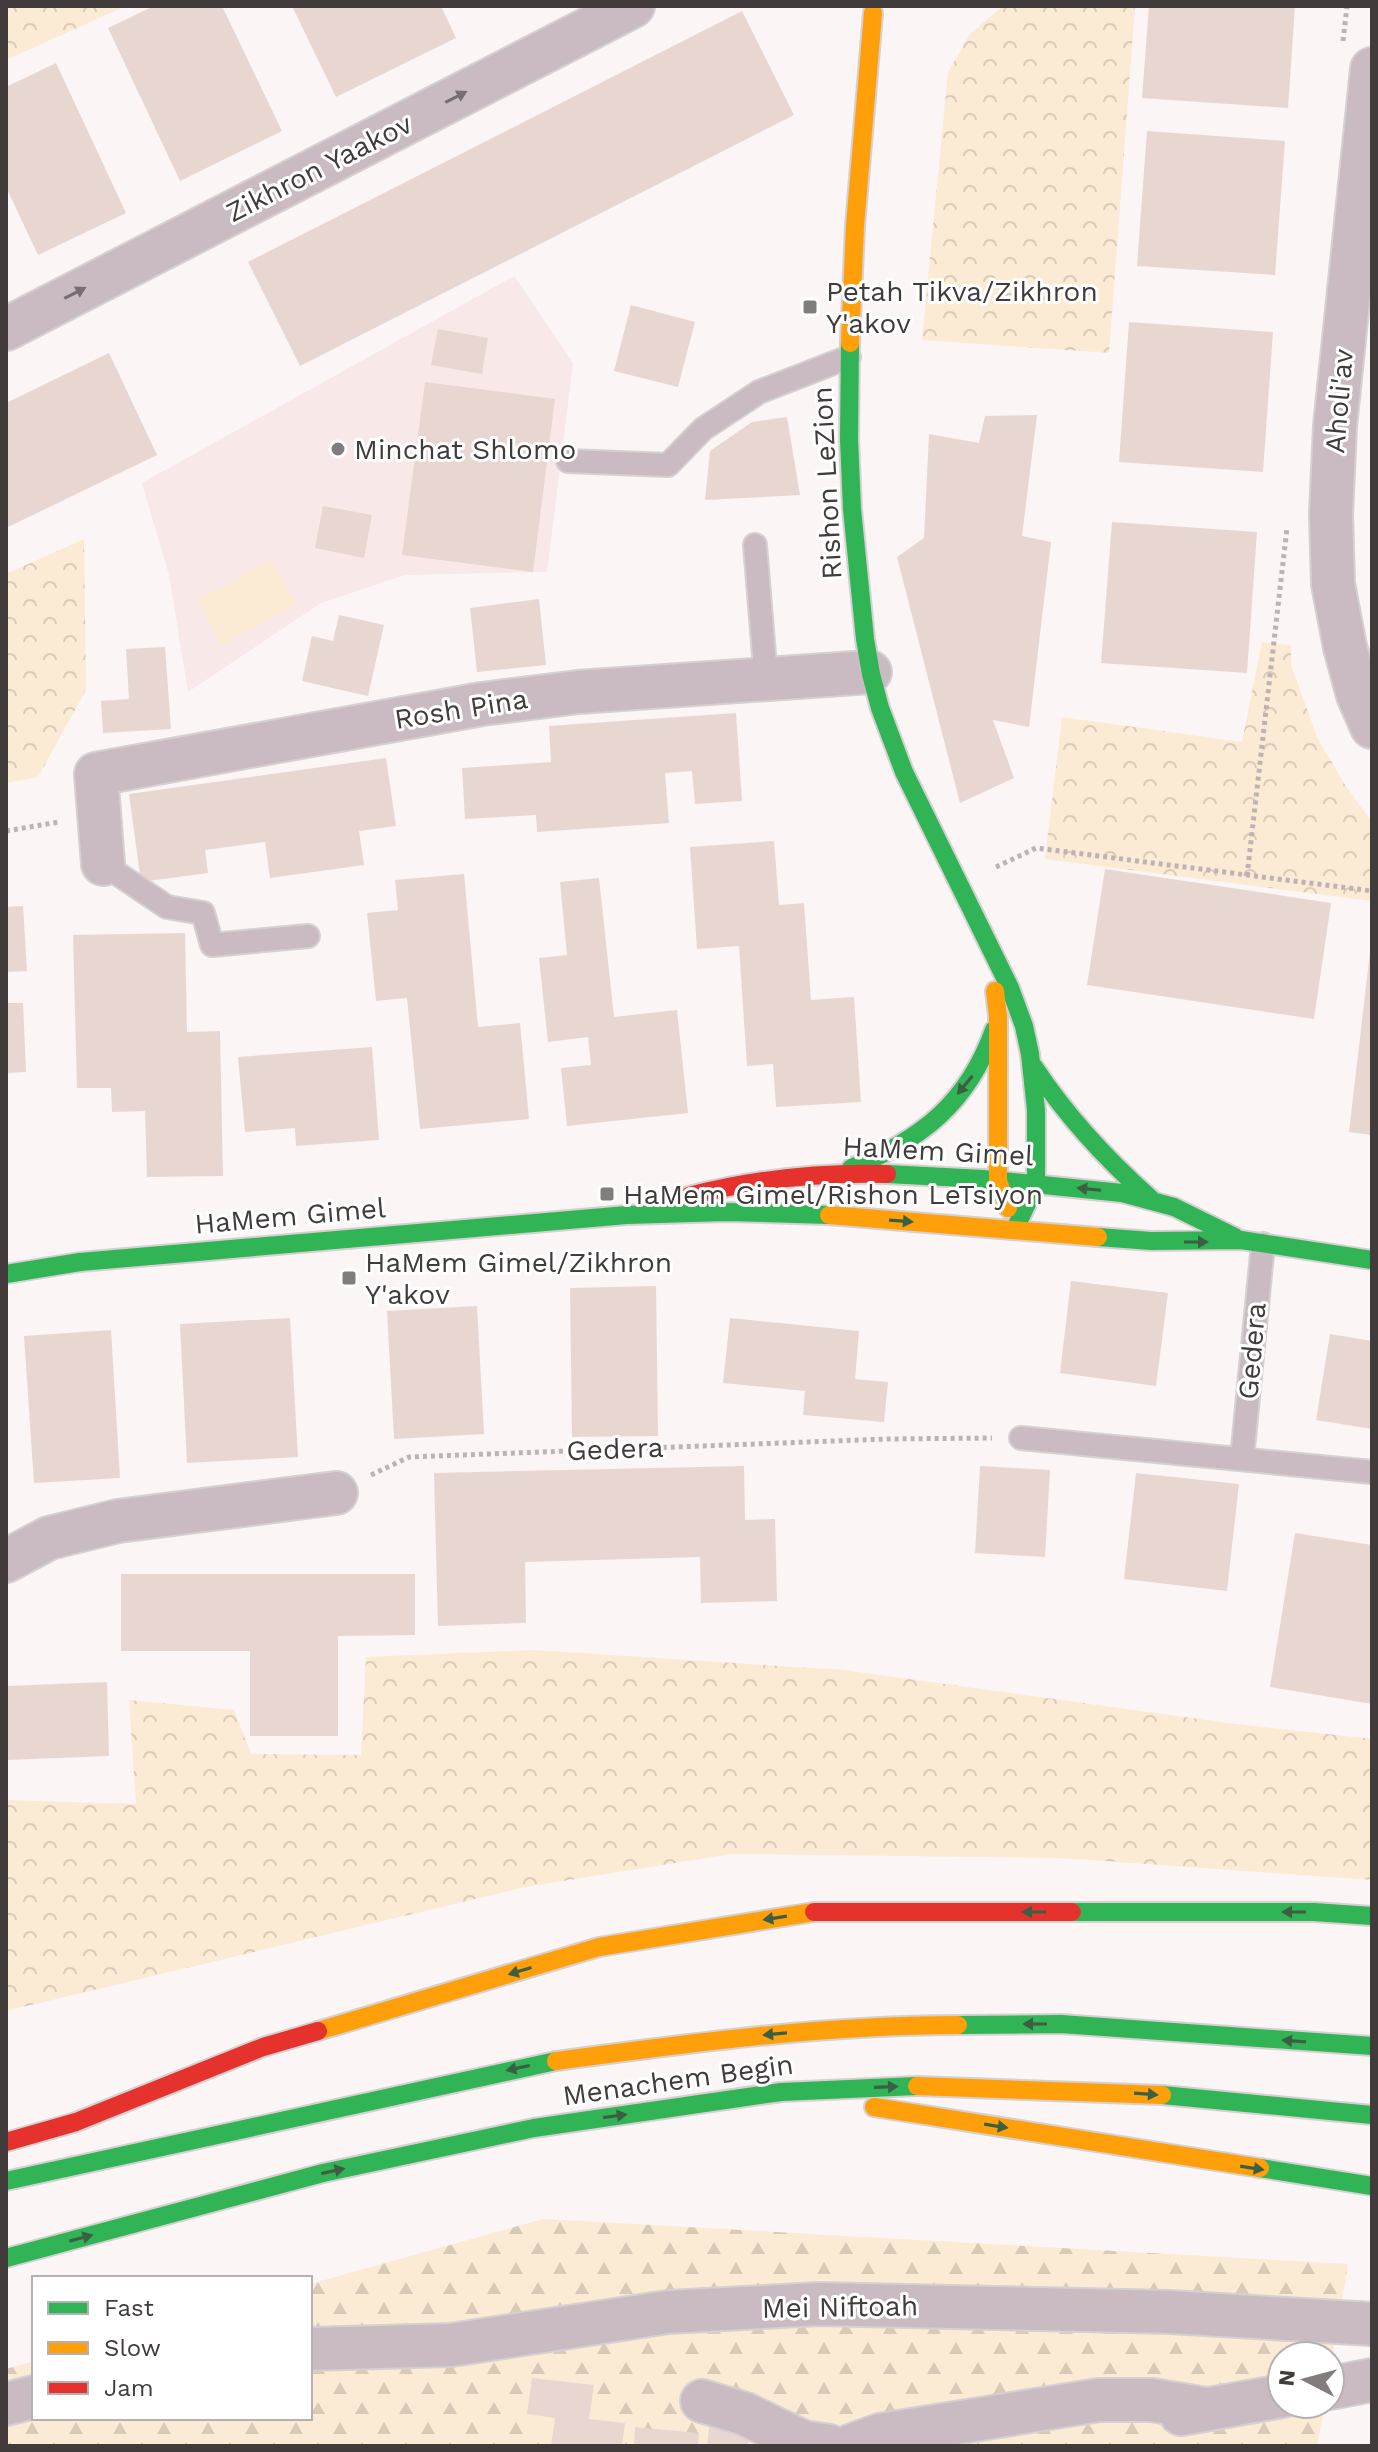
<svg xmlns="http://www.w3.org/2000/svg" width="1378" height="2452" viewBox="0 0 1378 2452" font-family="'Work Sans',sans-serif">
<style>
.built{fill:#f8e8e8}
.forest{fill:url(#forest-firs)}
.park{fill:url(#park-crowns)}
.garden{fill:#fcebd4}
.building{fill:#e8d7d0}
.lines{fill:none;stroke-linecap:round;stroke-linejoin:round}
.lane-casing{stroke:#d5d1d1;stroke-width:26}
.street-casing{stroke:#d5d1d1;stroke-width:46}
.fast-casing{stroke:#d5d1d1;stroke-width:22}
.slow-casing{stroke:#d5d1d1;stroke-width:22}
.jam-casing{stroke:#d5d1d1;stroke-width:22}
.path{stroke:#bdb3b7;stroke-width:5;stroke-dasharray:4 4;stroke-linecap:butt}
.lane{stroke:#c9bbc1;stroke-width:22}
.street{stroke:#c9bbc1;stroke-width:42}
.fast{stroke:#30b455;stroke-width:18}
.slow{stroke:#ff9f0a;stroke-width:18}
.jam{stroke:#e5322d;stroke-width:18}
.oneway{fill:#776e71}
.oneway2{fill:#3c5f43}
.poi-dot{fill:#827c7c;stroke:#fff;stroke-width:3}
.labels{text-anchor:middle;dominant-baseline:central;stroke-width:6;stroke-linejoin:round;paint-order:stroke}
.street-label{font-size:28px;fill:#413b3b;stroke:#fff}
.poi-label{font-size:28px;fill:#413b3b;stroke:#fff;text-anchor:start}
</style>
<defs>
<pattern id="forest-firs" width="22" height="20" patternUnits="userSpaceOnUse" patternTransform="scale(2)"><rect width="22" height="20" fill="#fcebd4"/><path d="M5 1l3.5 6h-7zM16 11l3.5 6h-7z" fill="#d9cab7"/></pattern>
<pattern id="park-crowns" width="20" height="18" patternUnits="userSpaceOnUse" patternTransform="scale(2)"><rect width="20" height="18" fill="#fcebd4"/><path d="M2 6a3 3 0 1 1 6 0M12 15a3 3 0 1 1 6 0" fill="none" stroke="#d9cab7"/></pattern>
</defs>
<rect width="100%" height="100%" fill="#fbf5f5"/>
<!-- built -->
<path class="built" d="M514,276L573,363L547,572L404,575L321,603L188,692L169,575L142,483Z"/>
<!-- forest -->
<path class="forest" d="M543,2219L1348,2264L1330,2372V2356H1282V2404H1325L1317,2446H6V2369L34,2361V2418H310V2284Z"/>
<!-- park -->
<path class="park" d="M6,6H126L6,60Z
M1003,6H1135L1109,353L922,340L948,72L970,34Z
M84,539L86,690L38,777L6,783V574Z
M1262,642L1291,645V665L1317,737L1345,785L1372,822V901L1045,859L1062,717L1242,742Z
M534,1650L843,1670L1228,1723L1372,1739V1880L1062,1858L731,1854L526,1887L6,2011V1800L136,1804L129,1700L234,1710L251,1754L361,1755L366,1657Z"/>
<!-- garden -->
<path class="garden" d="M271,559L296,604L222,645L197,601Z"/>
<!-- building -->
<path class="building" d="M154,6H222L282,131L180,181L108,28Z
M292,6H441L456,38L336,97Z
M1149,6H1295L1288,108L1142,98Z
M742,11L794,115L300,366L248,262Z
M56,63L126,213L38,255L6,187V87Z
M1147,131L1285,141L1275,275L1137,266Z
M631,305L695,322L678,387L614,371Z
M1129,322L1273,332L1263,472L1119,462Z
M438,329L488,338L482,374L431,365Z
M109,353L157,455L6,528V403Z
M425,382L555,399L533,572L402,555Z
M1037,415L1022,536L1051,542L1029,727L993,720L1014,778L960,803L897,557L924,538L929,434L979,443L985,416Z
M787,417L800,495L705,500L710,451L752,422Z
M323,506L372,515L364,558L315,548Z
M1112,522L1257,532L1247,673L1101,663Z
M539,599L546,665L477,672L470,608Z
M339,615L384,625L368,696L302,681L312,636L333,641Z
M165,647L171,729L103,733L101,701L129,699L126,649Z
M736,713L742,801L695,804L692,771L665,773L669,823L537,832L536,815L465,819L462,768L551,762L549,726Z
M386,758L396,826L359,831L364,865L270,878L265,842L205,850L208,873L141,882L129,794Z
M774,841L779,905L804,903L811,1000L854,997L861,1102L776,1107L773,1064L747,1066L739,946L697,949L690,847Z
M1105,869L1331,903L1314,1019L1087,985Z
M464,874L478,1027L520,1023L529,1119L420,1129L407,998L376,1001L367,913L398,910L395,880Z
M599,878L614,1017L677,1010L688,1113L567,1126L561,1068L591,1065L588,1037L548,1042L539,958L567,955L560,882Z
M23,906L27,971L6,972V907Z
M185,933L187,1032L220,1031L223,1176L147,1177L145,1111L112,1112L111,1088H77L73,935Z
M1370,952H1372V1135L1349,1132Z
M6,1003H23L26,1072L6,1073Z
M372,1047L379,1140L296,1146L295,1128L245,1132L238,1057Z
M1071,1281L1168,1293L1156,1386L1060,1373Z
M656,1286L658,1436L572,1437L570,1288Z
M477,1306L484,1434L394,1439L387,1311Z
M290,1318L298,1457L187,1463L180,1324Z
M730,1318L859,1331L855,1379L888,1382L884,1422L803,1415L805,1391L723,1383Z
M111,1330L120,1478L34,1483L24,1336Z
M1330,1334L1372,1341V1429L1316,1420Z
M744,1466L745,1520L775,1519L777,1601L701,1603L700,1557L525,1562L526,1623L438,1626L434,1473Z
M980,1466L1050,1470L1045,1557L975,1553Z
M1136,1473L1239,1484L1227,1591L1124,1579Z
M1295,1533L1372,1545V1704L1270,1687Z
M121,1574H415V1635L338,1636V1736H250V1651H121Z
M107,1682L109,1756L6,1760V1686Z
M532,2378L594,2385L589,2419L625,2423L622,2446H551L555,2418L527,2414Z
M635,2427L699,2433L698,2446H634Z
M709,2428L749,2433L748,2446H707Z"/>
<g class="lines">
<!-- lane casing -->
<g class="lane-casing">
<path id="lane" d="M568,461L668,465L703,429L759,392L849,357
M755,545L766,679
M103,864L167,907L203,913L212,945L308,936
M1021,1438L1372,1472
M1242,1458L1263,1244"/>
</g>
<!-- street casing -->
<g class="street-casing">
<path id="street" d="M1372,69L1335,426L1331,514L1333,584L1345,647L1358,695L1372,727
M6,329L633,6
M103,864L96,774L482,704L578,692L870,672
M6,1561L49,1538L118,1521L336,1493
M310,2349L451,2345L668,2312L819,2304L1170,2312L1372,2324
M1330,2388L1372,2380
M702,2401L745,2414L803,2442L829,2446
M6,2404L34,2397
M1181,2414L1282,2396
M850,2446L880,2435L1099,2400H1152L1206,2409"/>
</g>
<!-- fast casing -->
<g class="fast-casing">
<path id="fast" d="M850,343L849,439L852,509L865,639L871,674L880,708L904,772L1010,988L1024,1026L1030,1054L1036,1110V1178L1031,1195L1015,1229
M1034,1067C1067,1117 1106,1159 1151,1199
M851,1168C921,1140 968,1103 994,1030
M887,1174L983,1179L1122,1193L1174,1207L1235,1237
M1098,1237L1151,1241L1241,1240L1372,1260
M6,1274L80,1262L627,1215L726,1212L829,1215
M1072,1912H1314L1372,1916
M958,2025L1061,2024L1372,2046
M1162,2095L1372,2115
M1260,2168L1372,2186
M6,2181L556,2061
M6,2258L323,2173L534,2128L781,2092L917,2086"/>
</g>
<!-- slow casing -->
<g class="slow-casing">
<path id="slow" d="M850,343L855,226L873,13
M995,991L998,1016V1181L1008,1208
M829,1215L1098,1237
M318,2031L599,1947L814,1912
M556,2061C690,2043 823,2025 958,2025
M917,2086L1162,2095
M874,2107L1260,2168"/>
</g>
<!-- jam casing -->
<g class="jam-casing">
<path id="jam" d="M689,1196C755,1179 819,1172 887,1174
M814,1912H1072
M6,2142L76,2122L263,2047L318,2031"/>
</g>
<!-- path -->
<path class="path" d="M1343,41L1347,6
M6,831L59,822
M996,867L1036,848L1372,891
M1247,876L1287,528
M371,1475L409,1457L887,1439L992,1438"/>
<!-- lane -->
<use href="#lane" class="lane"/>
<!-- street -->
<use href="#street" class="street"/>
<!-- fast -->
<use href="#fast" class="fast"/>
<!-- slow -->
<use href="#slow" class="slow"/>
<!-- jam -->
<use href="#jam" class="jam"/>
</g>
<!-- one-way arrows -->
<defs><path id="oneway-solid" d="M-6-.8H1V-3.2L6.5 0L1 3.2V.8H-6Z" transform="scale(2)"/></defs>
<g class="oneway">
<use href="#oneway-solid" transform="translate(456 97) rotate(-27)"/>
<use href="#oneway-solid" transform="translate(75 293) rotate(-27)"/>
</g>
<g class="oneway2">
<use href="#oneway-solid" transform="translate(965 1085) rotate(129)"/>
<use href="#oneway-solid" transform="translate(1089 1189) rotate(-174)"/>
<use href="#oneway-solid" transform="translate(901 1221) rotate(4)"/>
<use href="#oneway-solid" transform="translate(1196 1242)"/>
<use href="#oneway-solid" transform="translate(1034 1912) rotate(-180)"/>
<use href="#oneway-solid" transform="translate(1294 1912) rotate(-180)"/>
<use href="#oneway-solid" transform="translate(775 1918) rotate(171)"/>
<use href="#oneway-solid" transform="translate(520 1971) rotate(163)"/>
<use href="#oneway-solid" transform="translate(1035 2024) rotate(180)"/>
<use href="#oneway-solid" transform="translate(775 2034) rotate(175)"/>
<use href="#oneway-solid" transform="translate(1294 2041) rotate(-176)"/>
<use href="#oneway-solid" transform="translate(518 2068) rotate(168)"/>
<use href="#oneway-solid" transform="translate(886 2087) rotate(-2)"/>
<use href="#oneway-solid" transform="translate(1146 2094) rotate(4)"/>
<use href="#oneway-solid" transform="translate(615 2116) rotate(-8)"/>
<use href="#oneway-solid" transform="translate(996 2126) rotate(9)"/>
<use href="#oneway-solid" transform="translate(1252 2168) rotate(9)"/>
<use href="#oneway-solid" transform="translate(333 2171) rotate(-12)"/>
<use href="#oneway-solid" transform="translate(81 2238) rotate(-15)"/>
</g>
<!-- markers -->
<g class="poi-dot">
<rect x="802" y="299" width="16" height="16" rx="4"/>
<circle cx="338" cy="449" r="8"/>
<rect x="599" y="1186" width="16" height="16" rx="4"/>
<rect x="341" y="1270" width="16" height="16" rx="4"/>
</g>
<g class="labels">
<!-- street labels -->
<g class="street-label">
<text transform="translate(319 168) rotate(-27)">Zikhron Yaakov</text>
<text transform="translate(1339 401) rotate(-85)">Aholi'av</text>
<text transform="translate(827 483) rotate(-93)">Rishon LeZion</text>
<text transform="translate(461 709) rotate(-9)">Rosh Pina</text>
<text transform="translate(938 1151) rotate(3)">HaMem Gimel</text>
<text transform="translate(290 1216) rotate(-5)">HaMem Gimel</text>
<text transform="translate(1252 1351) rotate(-85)">Gedera</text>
<text transform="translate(615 1449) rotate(-2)">Gedera</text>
<text transform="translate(678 2080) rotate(-8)">Menachem Begin</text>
<text transform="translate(840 2307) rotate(-1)">Mei Niftoah</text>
</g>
<!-- poi labels -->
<g class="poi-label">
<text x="826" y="291">Petah Tikva/Zikhron<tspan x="826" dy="32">Y'akov</tspan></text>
<text x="354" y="449">Minchat Shlomo</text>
<text x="623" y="1194">HaMem Gimel/Rishon LeTsiyon</text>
<text x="365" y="1262">HaMem Gimel/Zikhron<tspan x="365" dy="32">Y'akov</tspan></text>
</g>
</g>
<!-- border -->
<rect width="1378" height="2452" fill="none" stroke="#413b3b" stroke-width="16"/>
<!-- legend -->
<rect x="32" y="2276" width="280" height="144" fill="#ffffff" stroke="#b3b1b1" stroke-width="2"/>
<rect x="48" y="2302" width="40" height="12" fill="#30b455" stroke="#b3b1b1" stroke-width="2"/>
<text x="104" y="2316" font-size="24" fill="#413b3b">Fast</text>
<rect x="48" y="2342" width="40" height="12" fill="#ff9f0a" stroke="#b3b1b1" stroke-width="2"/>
<text x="104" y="2356" font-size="24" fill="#413b3b">Slow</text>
<rect x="48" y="2382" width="40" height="12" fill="#e5322d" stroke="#b3b1b1" stroke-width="2"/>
<text x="104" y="2396" font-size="24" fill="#413b3b">Jam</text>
<!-- north arrow -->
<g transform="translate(1306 2380) rotate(276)"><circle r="38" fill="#ffffff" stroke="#b3b1b1" stroke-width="2"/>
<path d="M0-6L14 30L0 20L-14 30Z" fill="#827c7c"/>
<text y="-12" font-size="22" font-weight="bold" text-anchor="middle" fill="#413b3b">N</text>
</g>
</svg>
